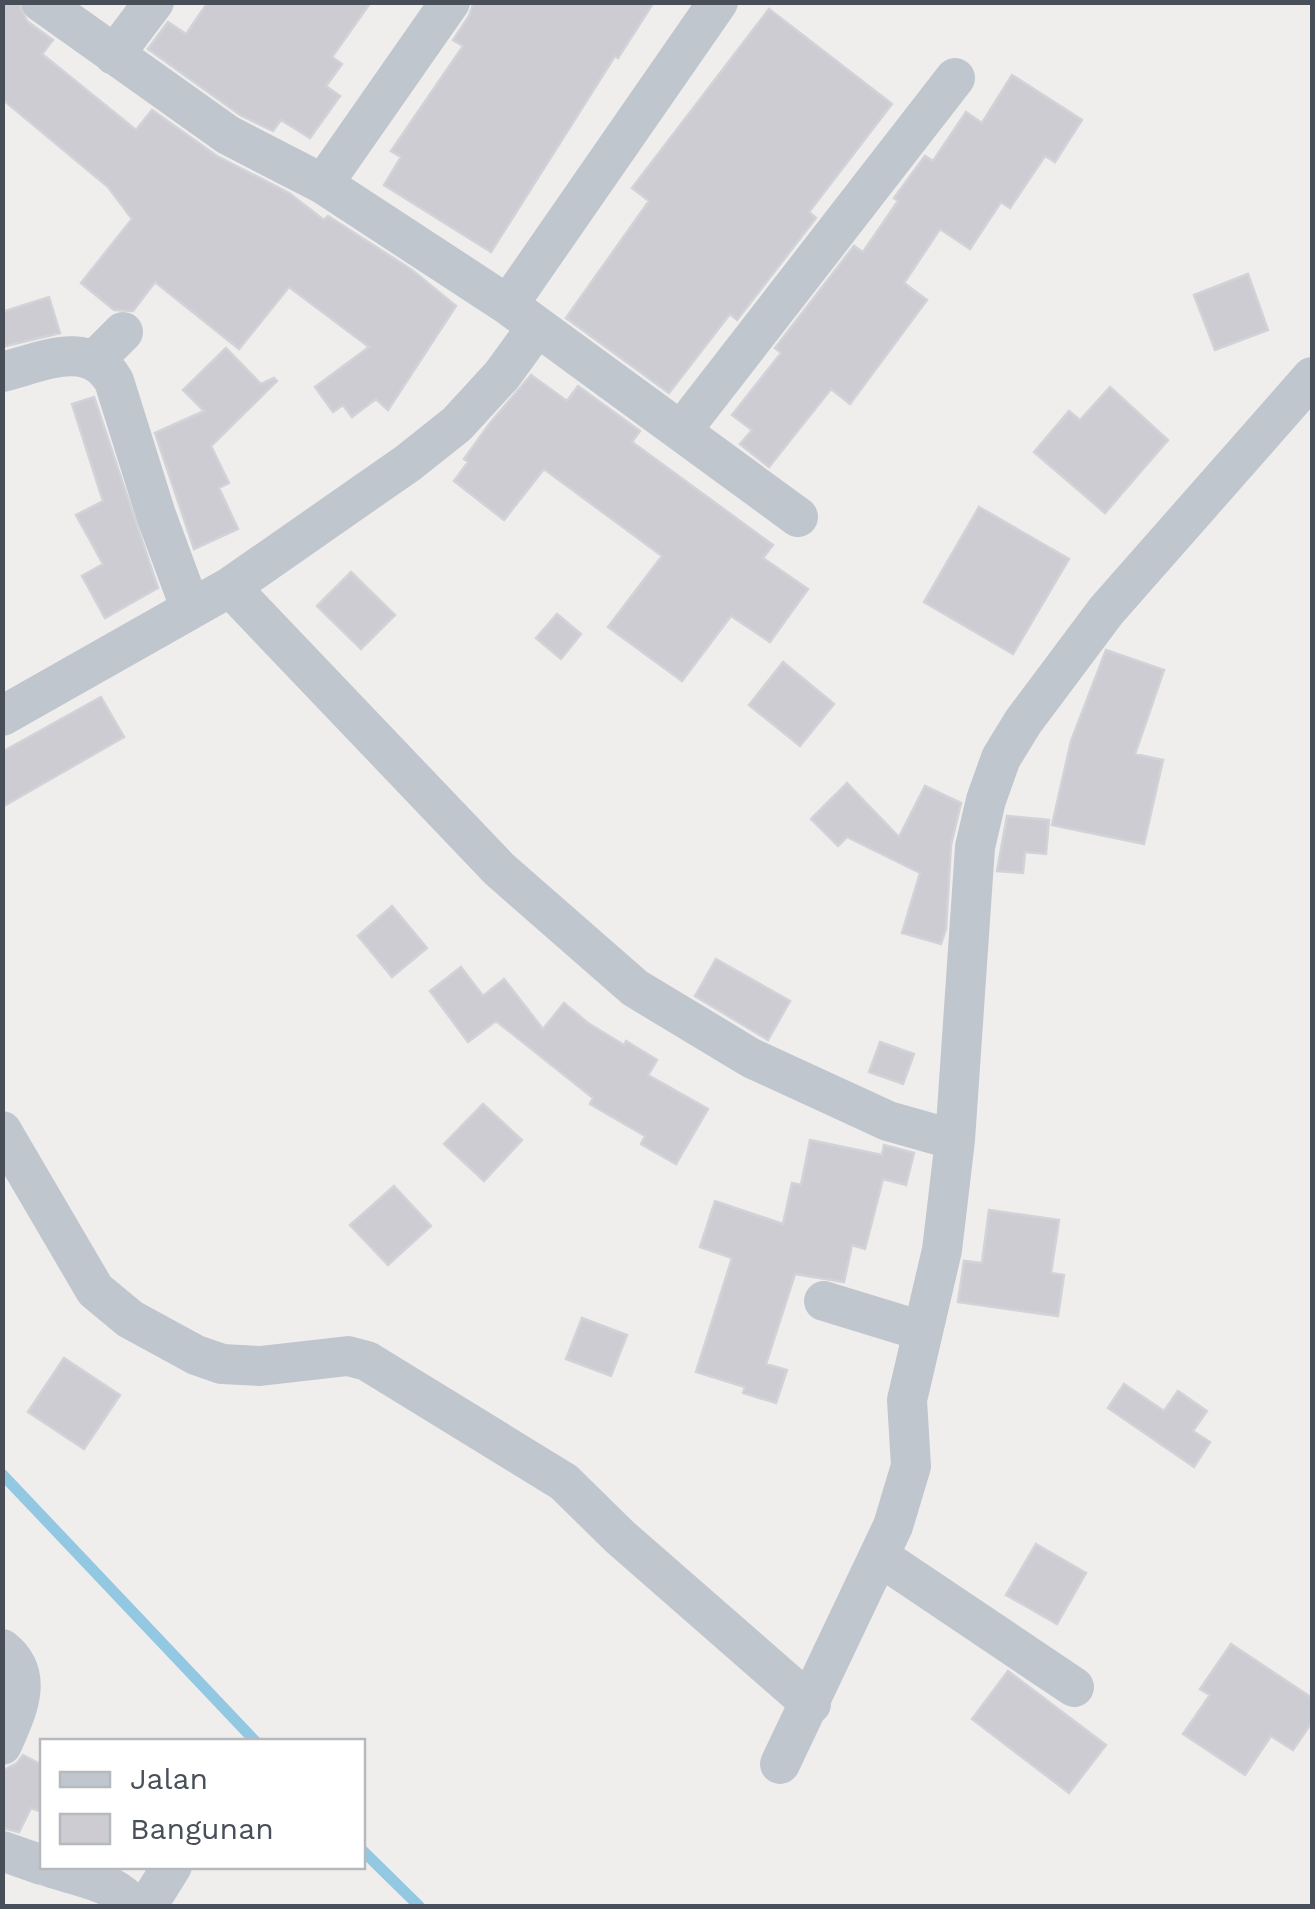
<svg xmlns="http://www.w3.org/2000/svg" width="1315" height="1909" viewBox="0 0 1315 1909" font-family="'Work Sans',sans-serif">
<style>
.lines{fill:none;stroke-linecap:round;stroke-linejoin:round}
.stream{stroke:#92c8e1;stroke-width:11}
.building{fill:#ccccd2;stroke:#d2d3d8;stroke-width:2.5}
.street{stroke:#c0c6ce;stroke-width:40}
</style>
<rect width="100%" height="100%" fill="#f0eeed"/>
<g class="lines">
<!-- stream -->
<path class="stream" d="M2,1474L256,1742
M362,1850L419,1906"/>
</g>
<!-- building -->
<path class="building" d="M2,2H18L27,21L53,40L42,54L136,130L152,110L217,156L289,193L324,220L328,216L412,270L456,306L388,410L376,399L352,417L343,405L333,412L315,387L369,347L289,287L239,349L155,282L133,311L114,310L81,283L132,219L108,187L2,99Z
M208,2H371L332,57L342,64L326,86L340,96L310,138L281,120L273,131L240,115L148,49L168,22L186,34Z
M474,2H654L618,58L615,56L491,252L384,185L401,157L391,151L463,46L453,40L469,16Z
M769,9L892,104L809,212L816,218L737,320L730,314L669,393L566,318L649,201L632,188Z
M1012,75L1082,120L1055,162L1045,156L1010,208L1001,202L970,249L940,229L904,283L927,300L850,404L831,389L769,467L740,444L752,430L732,415L781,353L775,348L854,246L863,252L898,201L894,198L925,156L933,161L966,112L982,123Z
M1248,274L1268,330L1215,350L1194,295Z
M49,297L60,333L2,347V312Z
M226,348L261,384L274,378L277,381L211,446L229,483L219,488L238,529L194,549L155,433L204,411L183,390Z
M531,375L567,401L578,386L640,431L632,442L773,545L763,558L808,589L770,642L731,616L682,681L608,627L662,556L544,469L504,520L454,481L468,462L464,459L490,423Z
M1110,387L1168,440L1105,513L1034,452L1069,411L1080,420Z
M94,397L158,588L105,618L82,576L103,564L76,515L103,501L72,404Z
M979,507L1069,559L1013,654L924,602Z
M351,572L395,615L361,649L317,606Z
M557,614L581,634L561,659L536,638Z
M1106,650L1164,670L1135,754L1163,760L1144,844L1052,825L1071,741Z
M783,662L834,704L800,746L749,705Z
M101,697L124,737L2,807V752Z
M847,783L899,837L925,786L961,803L951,845L946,929L941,944L902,933L920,873L847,837L838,846L811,819Z
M1007,816L1049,820L1046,854L1025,852L1023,873L997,871Z
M392,906L427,948L392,977L358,936Z
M716,959L790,1001L768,1040L695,996Z
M461,967L483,996L504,979L543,1029L564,1003L588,1023L624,1045L626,1041L657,1060L648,1075L708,1109L676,1164L641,1144L645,1136L590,1104L593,1098L496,1021L468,1042L430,991Z
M880,1042L914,1054L903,1084L869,1072Z
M483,1104L522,1140L484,1181L444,1144Z
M810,1140L882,1155L884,1145L914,1153L906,1185L883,1179L865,1249L852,1245L844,1282L795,1274L766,1364L787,1370L776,1403L743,1393L745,1387L696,1372L732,1258L700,1247L715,1201L783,1224L792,1183L801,1185Z
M394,1186L431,1226L388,1265L350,1225Z
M989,1210L1059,1220L1051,1273L1064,1275L1058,1316L958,1302L964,1261L982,1263Z
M582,1318L627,1335L611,1376L566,1359Z
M64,1358L120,1395L84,1449L28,1412Z
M1124,1384L1164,1411L1178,1391L1207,1411L1193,1431L1210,1442L1194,1467L1108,1408Z
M1036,1544L1086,1573L1057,1624L1006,1595Z
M1231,1644L1312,1698V1722L1293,1750L1271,1736L1245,1775L1183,1734L1210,1695L1200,1689Z
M1008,1671L1106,1745L1069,1793L972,1719Z
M23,1755L42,1765V1812L31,1808L19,1832L2,1828V1771L17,1763Z"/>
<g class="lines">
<!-- street -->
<path class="street" d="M41,2L228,135L323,184L450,2
M114,55L154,2
M323,184L508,305L798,517
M508,305L718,2
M96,359L123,332
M2,372C43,362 88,338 114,381L156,515L190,607
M682,430L955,78
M230,587L499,869L635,988L751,1058L888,1121L955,1140L975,847L986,800L1001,758L1023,722L1106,611L1312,377
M2,716L230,587L408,463L457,424L502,375L537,327
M2,1131L95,1290L130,1319L196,1355L222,1364L260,1366L348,1356L367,1361L564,1482L620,1537L811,1704
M824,1301L922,1331
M879,1556L1074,1687
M2,1649C36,1676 16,1712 2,1745
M780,1764L893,1526L911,1466L907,1400L942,1250L955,1140
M2,1851L42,1865
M46,1866C71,1875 119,1882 132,1906
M147,1906L172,1866"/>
</g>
<!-- border -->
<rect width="1315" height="1909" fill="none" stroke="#484f59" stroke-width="10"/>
<!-- legend -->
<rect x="40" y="1739" width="325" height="130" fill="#ffffff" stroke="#b6b9bd" stroke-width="2.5"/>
<rect x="60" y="1772" width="50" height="15" fill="#c0c6ce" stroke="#b6b9bd" stroke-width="2.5"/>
<text x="130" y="1789" font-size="30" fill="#484f59">Jalan</text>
<rect x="60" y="1814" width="50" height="30" fill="#ccccd2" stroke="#b6b9bd" stroke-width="2.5"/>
<text x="130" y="1839" font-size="30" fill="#484f59">Bangunan</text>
</svg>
